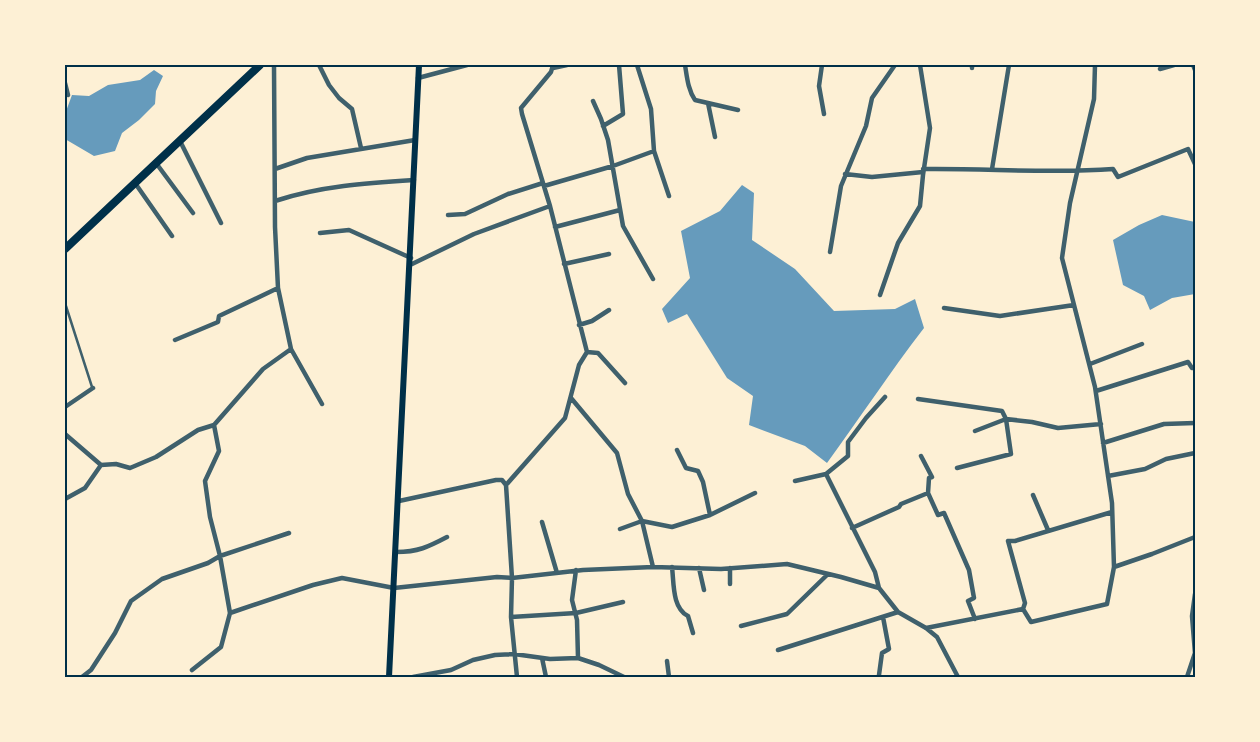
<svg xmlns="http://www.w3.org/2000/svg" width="1260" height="742" viewBox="0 0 1260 742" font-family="Commissioner,sans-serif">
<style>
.water{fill:#669bbc}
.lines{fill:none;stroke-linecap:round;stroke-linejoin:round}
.service{stroke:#3f606c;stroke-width:2.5}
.minor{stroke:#3f606c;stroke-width:4.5}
.secondary{stroke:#003049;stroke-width:6}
.primary{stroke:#003049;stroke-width:8}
.neatline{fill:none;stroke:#003049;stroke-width:2}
</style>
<rect width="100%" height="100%" fill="#fdf0d5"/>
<!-- water -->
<path class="water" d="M154,70L163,76L156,91L155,104L139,120L122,133L115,151L94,156L65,139V114L72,95L89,96L108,85L140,80Z
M742,185L754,193L752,240L795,269L834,311L895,309L915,299L924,328C890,372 860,418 827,463L805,446L749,425L753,396L727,378L687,314L668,323L662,309L690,278L681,231L720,211Z
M1162,215L1195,222V294L1172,298L1150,310L1144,296L1123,285L1113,240L1139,225Z"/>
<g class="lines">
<!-- service -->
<path class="service" d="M65,303L92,387"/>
<!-- minor -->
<path class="minor" d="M274,65L275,227L278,288L291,349L322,404
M319,65L329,85L339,98L352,109L361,148
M637,65L651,109L654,151L669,196
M685,65C687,77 688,90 695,100L738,110
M822,65L819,86L824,114
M972,65V68
M1095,65L1094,99L1070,203L1062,258L1095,387L1112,503L1114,567L1107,604L1031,622L1023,609L1025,603L1008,541H1015L1112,512
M1193,65L1195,70
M553,68L567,65
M1160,69L1174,65
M418,78L467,65
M65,83L68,95
M593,101L601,119L608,140L623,226L653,279
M708,103L715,137
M603,126L623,114L619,65
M180,141L221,223
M156,163L193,213
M275,169L307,158L415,140
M923,169C987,168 1050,174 1113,169L1118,177L1188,149L1195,164
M992,169L1009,65
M845,174L872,177L923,172
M135,183L172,236
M544,186L613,166L654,151
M275,201C320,186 367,183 414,180
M448,215L465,214L508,194L543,183
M555,227L620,210
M320,233L349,230L411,258
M830,252L841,186L866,126L872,98L895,65
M564,264L609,254
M410,265L474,234L550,206
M880,295L898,243L920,206L923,175L930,128L920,65
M944,308L1000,316L1074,305
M579,325L592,321L609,310
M175,340L218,322L219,316L278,288
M587,352L598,353L625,383
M1090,364L1142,344
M1096,391L1188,362L1192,368L1195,367
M571,398L617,453L628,494L642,521L653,567
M918,399L1002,411L1006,419L1011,454L957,468
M65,407L93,388
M975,431L1006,419L1032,422L1058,428L1101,424
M65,434L101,465L116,464L130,468L156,457L198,430L214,425L263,369L291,349
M1103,443L1164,424L1195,423
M677,450L686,468L698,471L703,482L710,515
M921,456L932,477L929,478L928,493L938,515L944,513L969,570L974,598L968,601L975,619
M826,474L875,572L879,588
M1108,476L1145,469L1166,459L1195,453
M795,481L826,474L848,456V442L866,418L885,397
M1033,495L1048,530
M65,499L85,488L101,465
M399,501L496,480H502L506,485
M542,522L557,573
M852,528L899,507L901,504L928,493
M620,529L642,521L672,527L710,515L755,493
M396,552C418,552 428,547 447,537
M672,567C674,583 672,608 688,616L693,633
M1114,567L1152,554L1195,537
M699,568L704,590
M730,568V584
M576,570L572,600L577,620L578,658
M230,613L313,585L342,578L394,588L497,577L512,578L583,570L653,567L721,569L787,564L841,577L879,588L898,612L926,628L937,637L958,677
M511,617L576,613L623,602
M741,626L787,614L828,574
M926,628L1023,609
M778,650L898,612
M542,658L546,677
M667,661L669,677
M192,670L221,647L230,613L220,556L210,517L205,481L219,451L214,425
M879,675L882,653L889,649L883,617
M82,677L91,670L115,633L131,601L162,579L208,563L220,556L289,533
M413,677L451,670L473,660L495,655L514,654L550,659L578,658L599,665L624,677
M517,677L511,617L512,578L506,485L565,418L579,365L587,352L550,206L522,114L521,108L551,72L553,65
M1187,677L1195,653L1192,616L1195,594"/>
<!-- secondary -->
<path class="secondary" d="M389,677L419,65"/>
<!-- primary -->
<path class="primary" d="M65,249L260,65"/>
</g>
<!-- border -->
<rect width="1260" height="742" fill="none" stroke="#fdf0d5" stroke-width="132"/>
<rect x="66" y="66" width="1128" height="610" class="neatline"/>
</svg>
